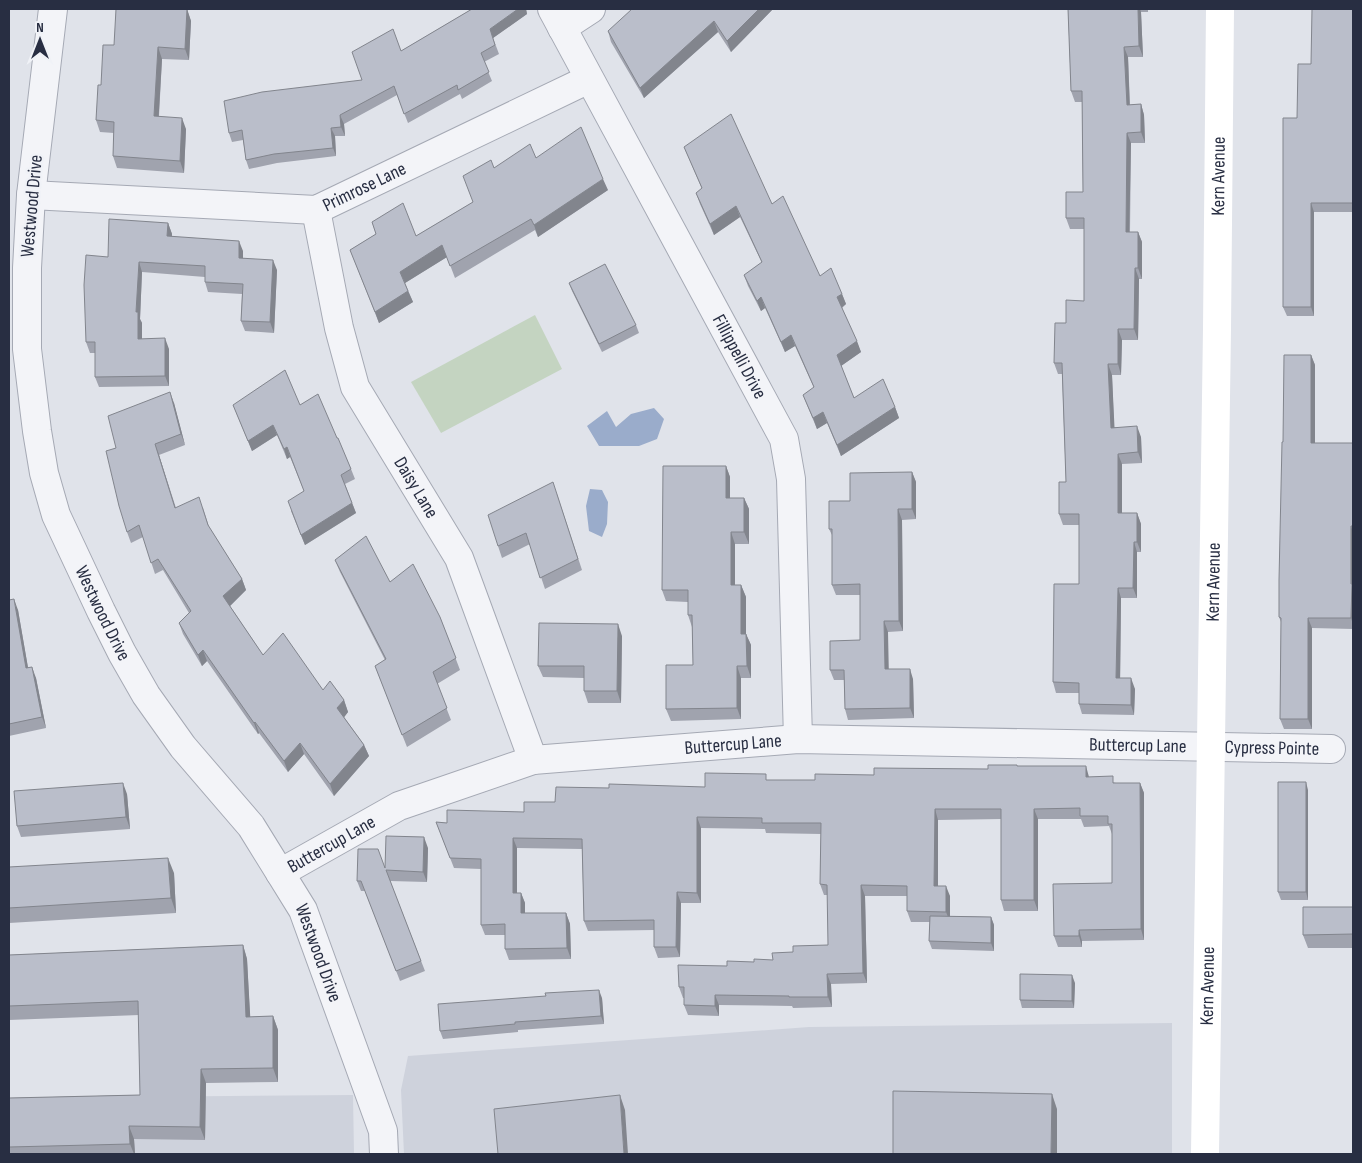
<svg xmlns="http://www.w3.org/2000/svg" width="1362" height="1163" viewBox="0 0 1362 1163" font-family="'Sofia Sans Condensed',sans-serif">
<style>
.built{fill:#ced2dc}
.green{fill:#c4d4c1}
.water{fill:#9aaccb}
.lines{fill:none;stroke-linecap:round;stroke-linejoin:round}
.street-casing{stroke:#a5a9b4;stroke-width:30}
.street{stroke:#f3f4f8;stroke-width:28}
.secondary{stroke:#fff;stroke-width:28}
.wall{fill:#a0a3ae}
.shaded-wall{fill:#82858d}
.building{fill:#babeca;stroke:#82858d}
.labels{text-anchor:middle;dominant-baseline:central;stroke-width:5;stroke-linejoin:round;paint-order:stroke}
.street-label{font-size:19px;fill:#282e42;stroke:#f0f2f7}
</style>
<rect width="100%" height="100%" fill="#e0e3ea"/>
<!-- built -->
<path class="built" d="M1172,1023V1154H404L401,1090L408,1056L809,1027Z
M353,1095L354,1154H9V1098Z"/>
<!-- green -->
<path class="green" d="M535,315L562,369L441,433L411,382Z"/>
<!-- water -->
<path class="water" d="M654,408L664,419L657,439L639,446H599L587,426L607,411L616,427L631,414Z
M590,489L602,490L608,502L607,524L602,537L589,531L586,506Z"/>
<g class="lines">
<!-- street casing -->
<g class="street-casing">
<g id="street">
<path id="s1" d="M53,9L31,195L27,268V349L37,431L44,473L56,515L101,611L122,653L146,695L183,747L251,826L303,910L383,1131L384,1154"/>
<path id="s2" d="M552,9L784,439L791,479L798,739"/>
<path d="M562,28L591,9"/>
<path id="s3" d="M31,195L316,210L589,79"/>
<path id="s4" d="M316,210L339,328L355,387L459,558L533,760"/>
<path id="s5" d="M280,873L399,806L533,760L798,739L1331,749"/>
</g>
</g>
<!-- street -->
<use href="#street" class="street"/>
<!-- secondary -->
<path class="secondary" id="s6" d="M1205,1154L1217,329L1220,9"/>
</g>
<!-- wall -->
<path class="wall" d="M187,9L191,21L189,60L162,59L159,116L186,129L184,173L117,168L113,156L114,133L100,132L96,120L101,85L114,45Z
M472,9H526L527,14L493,38L499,54L484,62L492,81L462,99L460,94L408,123L397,95L344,124L345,136H335L336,156L277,163L249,169L246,160L243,140L232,142L229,133L362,80L401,51Z
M773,9L731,52L718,32L644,98L611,42L608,31Z
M1068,9H1148V12H1141L1143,57H1128L1130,105L1141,104L1144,115L1145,143H1131L1130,232H1138L1142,242V279H1139L1138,340H1122L1121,375H1112L1114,427L1141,437L1142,463L1122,464V513H1137L1141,524V552H1137V598H1121L1120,678L1135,689L1134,715L1082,714L1079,704V693H1056L1053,682L1079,584V525H1063L1059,514L1066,482L1062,374H1058L1054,363L1066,323L1084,301V229H1070L1066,218L1083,192L1082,102H1075L1071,91Z
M1353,9V212H1314V316H1287L1283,307L1297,118L1311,64Z
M684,147L772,204L820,276L842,294L846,304L842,308L861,352L841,366L854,398L895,407L899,418L841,456L827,423L817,429L807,405L803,395L814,388L795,346L785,352L765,308L761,311L748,286L744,275L762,263L740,217L714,235L700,204L696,193L702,189Z
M536,158L608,190L538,237L535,230L455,278L447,257L405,283L413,302L379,323L350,250L376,234L372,222L416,236L473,202L494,168Z
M168,223L172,234V236L243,251V258L277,270L274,333L245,331L241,321L242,294L208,292L205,282V277L142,272L140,319L142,323V339L169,349V386L99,387L95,377V353H90L86,342L108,257Z
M569,283L636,325L639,333L602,352L572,291Z
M1311,355L1315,365V443H1353V629L1312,628V729H1284L1280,719L1281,622L1279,617L1283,442Z
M174,403L185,445L159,455L176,508H203L209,527L242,579L246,590L230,606L263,655L323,690L344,700L348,712L344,717L364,745L369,756L334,796L304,754L288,772L259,733L258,734L207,661L202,666L183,634L179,623L189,613L163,570L155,574L143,537L131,543L127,532L116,448Z
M233,405H300L337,438L351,469L355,479L345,484L356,513L305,545L291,511L304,491L290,457L287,459L277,435L252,451Z
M726,466L730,477V498H744L749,509V544H735V585H741L746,597V634L751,645V678H741V719L671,721L666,709L693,665L692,627L688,615V602L666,601L662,590Z
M912,472L916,482V519L902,520L903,631L888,632V669L913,679L914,718L848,720L845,709L844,680H834L830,670L860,640V595H836L832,585V535L829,529Z
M557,494L582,570L545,589L530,544L502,558L498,546Z
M335,560L390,582L440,617L460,670L437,684L451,720L407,747L375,666L385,660L340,572Z
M9,600L18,610L28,668L36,678L46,728L9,736Z
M622,636L621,703H588L584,691V678L543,677L538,666Z
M1017,766L1089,777L1116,783H1140L1144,793V940L1082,941V947H1058L1054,936L1112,883V834L1109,826L1084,827L1081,819H1038V911H1004L1001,900V819L938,820V886L950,896V916L991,917L994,925V951L932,949L929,941L930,922H911L907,911V896H865L867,983L831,984L832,1007L793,1008L792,1006L719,1005V1016L688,1015L684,1005V998H683L679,987L727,966L773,960L793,952L828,945V895H824L820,884L821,834L766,833L765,829L701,828V903H681L680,957L658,958L654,947V930L588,931L584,921L582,849L517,848V893H521L525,903V913H566L570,924L571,959L509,960L505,949V935H485L481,925V869L454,868L436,822L447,823L524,812L555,802L609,788L705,787L768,780H815L874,775L988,769Z
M1308,790V900H1281L1278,892Z
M127,794L130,829L21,837L17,826Z
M428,848L427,882L390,881L425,971L400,981L365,891H361L357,881Z
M9,867L174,873L176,913L9,923Z
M1353,907V948H1308L1303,935Z
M243,945L247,959L250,1017L273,1016L278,1030V1082L206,1083L205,1140L134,1139L135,1154H9V1098L140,1095L139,1015L9,1020V955Z
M1075,983L1074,1008H1022L1020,1000Z
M602,998L604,1024L518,1030V1032L443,1039L440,1031Z"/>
<!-- shaded-wall -->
<path class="shaded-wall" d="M187,9L191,21L189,60L185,49Z
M518,9H526L527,14L493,38L490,29Z
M759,9H773L731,52L727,41Z
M1138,9H1140L1141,12L1143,57L1139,46Z
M714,21L718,32L644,98L640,88Z
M158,47L162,59L158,127L154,116Z
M1124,47L1128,57L1130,115L1127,105Z
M1141,104L1144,115L1145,143L1141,132Z
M340,115L344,124L345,136L341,127Z
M182,118L186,129L184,173L180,161Z
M331,128L335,136L336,156L333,148Z
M1127,133L1131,143L1129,242L1126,232Z
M603,179L608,190L538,237L534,225Z
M1311,203L1314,212V316L1311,307Z
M736,206L740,217L714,235L710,224Z
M168,223L172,234L171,246L167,236Z
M1138,232L1142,242V279L1138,268Z
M239,241L243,251V269L239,258Z
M442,245L447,257L405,283L400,272Z
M273,260L277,270L274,333L270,322Z
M139,262L142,272L140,319L142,323V349L138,339L136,312Z
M1135,268L1139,279L1138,340L1134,329Z
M408,291L413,302L379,323L375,312Z
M842,294L846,304L841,308L837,297Z
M761,297L765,308L761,311L757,301Z
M1118,329L1122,340L1121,375L1118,364Z
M791,335L795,346L785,352L781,342Z
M165,338L169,349V386L165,376Z
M857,341L861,352L841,366L837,355Z
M1311,355L1315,365V453L1311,443Z
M1108,364L1112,375L1115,438L1111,428Z
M170,392L174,403L185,445L181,434Z
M895,407L899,418L841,456L837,445Z
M823,412L827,423L817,429L813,418Z
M273,425L277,435L252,451L248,441Z
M1137,426L1141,437L1142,463L1138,452Z
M155,444L159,455L179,520L175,508Z
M287,447L290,457L287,459L284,449Z
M1118,454L1122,464V524L1118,513Z
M726,466L730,477V509L726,498Z
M912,472L916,482V519L912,509Z
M744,498L749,509V544L744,532Z
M352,503L356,513L305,545L301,535Z
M898,509L902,520L903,631L899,621Z
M1137,513L1141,524V552L1137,542Z
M1351,526L1353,532V624L1351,618Z
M731,532L735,544V597L731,585Z
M1134,542L1137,552V598L1133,588Z
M242,579L246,590L228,608L223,596Z
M741,585L746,597V645L741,634Z
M1118,588L1121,598L1120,689L1116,678Z
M14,599L18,610L30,679L26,668Z
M1308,618L1312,628V729L1308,719Z
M884,621L888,632L889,680L885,669Z
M618,624L622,636L621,703L617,691Z
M746,634L751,645V678L747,666Z
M203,650L207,661L202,666L198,655Z
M737,666L741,678V719L737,708Z
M32,667L36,678L46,728L42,717Z
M910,669L913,679L914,718L910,708Z
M1131,678L1135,689L1134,715L1131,705Z
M344,700L348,712L342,720L337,708Z
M255,722L259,733L258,734L254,723Z
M300,743L304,754L288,772L284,761Z
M364,745L369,756L334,796L330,784Z
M1086,766L1089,777H1086Z
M1306,782L1308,790V900L1306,892Z
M123,783L127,794L130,829L126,817Z
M1140,783L1144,793V940L1141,929Z
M935,809L938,820V896L934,886Z
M1034,809L1038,819V911L1034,900Z
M697,817L701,828V903L697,893Z
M424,837L428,848L427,882L423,872Z
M513,838L517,848V904L513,893Z
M168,858L174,873L176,913L171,898Z
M861,885L865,896L867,983L863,973Z
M946,886L950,896V922L946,912Z
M677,892L681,903L680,957L676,947Z
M521,893L525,903V924L521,913Z
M566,913L570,924L571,959L567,948Z
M991,917L994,925V951L991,943Z
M1079,930L1082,941V947L1079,936Z
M243,945L247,959L251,1030L246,1017Z
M827,974L831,984L832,1007L828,997Z
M1072,975L1075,983L1074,1008L1072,1001Z
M599,990L602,998L604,1024L601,1016Z
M715,995L719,1005V1016L715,1006Z
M273,1016L278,1030V1082L273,1068Z
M201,1069L206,1083L205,1140L200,1127Z
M1052,1094L1057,1109V1154H1051Z
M620,1095L625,1110L628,1154H624Z
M129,1126L134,1139L135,1154H134L130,1144Z"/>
<!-- building -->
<path class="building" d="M116,9H187L185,49L158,47L154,116L182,118L180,161L113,156L114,122L96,120L98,85H101L103,45H114Z
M472,9H518L490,29L495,45L481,53L489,72L458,90L457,85L404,114L394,86L340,115L341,127L331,128L333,148L274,154L246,160L242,130L229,133L224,101L262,92L362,80L352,52L393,29L401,51Z
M632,9H759L727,41L714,21L640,88L608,31Z
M1068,9H1138L1139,46L1124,47L1127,105L1141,104V132L1127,133L1126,232H1138V268H1135L1134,329H1118V364H1108L1111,428L1137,426L1138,452L1118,454V513H1137V542H1134L1133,588H1118L1116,678H1131V705L1079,704V683L1053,682L1054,584H1079V514H1059V482H1066L1062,363H1054L1055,323H1066V300L1084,301V218H1066V192H1083L1082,91H1071Z
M1312,9H1353V203H1311V307H1283V118H1297L1298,64H1311Z
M731,114L772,204L783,196L820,276L831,268L842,294L837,297L857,341L837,355L854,398L883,379L895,407L837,445L823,412L813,418L803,395L814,387L791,335L781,342L761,297L757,301L744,275L762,262L736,206L710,224L696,193L702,188L684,147Z
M581,127L603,179L534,225L531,219L450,266L442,245L400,272L408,291L375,312L350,250L376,234L372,222L403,203L416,236L473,202L463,176L491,160L494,168L530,144L536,158Z
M109,219L168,223L167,236L239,241V258L273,260L270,322L241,321L243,284L205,282V266L139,262L136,312H138V339L165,338V376L95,377V342H86L84,285L86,255L108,257Z
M605,264L636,325L599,344L569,283Z
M1284,355H1311V443H1353V526H1351V584H1352L1351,618H1308V719H1280L1281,618L1279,617V580L1282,442H1283Z
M285,370L300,405L318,394L337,438H338L351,469L341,475L352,503L301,535L288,501L304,491L287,447L284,449L273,425L248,441L233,405Z
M170,392L181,434L155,444L175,508L199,497L208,525L242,579L223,596L263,655L283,633L323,690L330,681L344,700L337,708L364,745L330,784L300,743L284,761L255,722L254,723L203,650L198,655L179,623L191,611L158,559L151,563L139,525L127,532L119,506L106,451L116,448L108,416Z
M663,466H726V498H744V532H731V585H741V634H746L747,666H737V708L666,709V665H693L692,615H688V590H662Z
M912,472V509H898L899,621H884L885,669H910V708L845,709L844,670H830V641L860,640V584L832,585V529H829V501H850V473Z
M553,482L578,559L540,578L526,533L498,546L488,515Z
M366,536L390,582L413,564L440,617L456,658L433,672L447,708L402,735L375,666L386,659L335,560Z
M14,599L26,668L32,667L42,717L9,724V600Z
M539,623L618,624L617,691H584V666H538Z
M988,765H1017V766H1086V777L1113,776V783H1140L1141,929L1079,930V936H1054L1053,884L1112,883V824H1108V816H1080V808L1034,809V900H1001V809H935L934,886H946V912L907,911V886L861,885L863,973L827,974L828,997H789V996L715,995V1006L684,1005V987H679L678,965L727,966V961L754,962V959L773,960L772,953L793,952V946L828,945L827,885L820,884L821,823H762V818L697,817V893L677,892L676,947H654V920L584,921L582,839L513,838V893H521V913H566L567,948L505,949V924L481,925V859L450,858L436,822L447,823V810L524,812V802H555L556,787L609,788V784L705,787V773L766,774V780H815V774L874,775V768L988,769Z
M1278,782H1306V892H1278Z
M123,783L126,817L17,826L14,791Z
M386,836L424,837L423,872L386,870L421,961L396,971L361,881H357L358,849H378L385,868Z
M168,858L171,898L9,908V867Z
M1303,907H1353V934L1303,935Z
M930,916L991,917V943L929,941Z
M243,945L246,1017L273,1016V1068L201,1069L200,1127L129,1126L130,1144L9,1147V1098L140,1095L138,1001L9,1006V955Z
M1020,974L1072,975V1001L1020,1000Z
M599,990L601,1016L515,1022V1024L440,1031L438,1004L546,996L545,993Z
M893,1091L1052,1094L1051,1154H893Z
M620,1095L624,1154H498L494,1109Z"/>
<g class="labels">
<!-- street labels -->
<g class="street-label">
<text stroke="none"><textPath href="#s6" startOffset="978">Kern Avenue</textPath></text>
<text stroke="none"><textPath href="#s3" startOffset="339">Primrose Lane</textPath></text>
<text transform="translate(32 206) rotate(-85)">Westwood Drive</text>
<text stroke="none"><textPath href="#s2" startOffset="395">Fillippelli Drive</textPath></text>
<text stroke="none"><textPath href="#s4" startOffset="299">Daisy Lane</textPath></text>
<text stroke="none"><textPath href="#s6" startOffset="572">Kern Avenue</textPath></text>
<text stroke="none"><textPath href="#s1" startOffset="619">Westwood Drive</textPath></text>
<text stroke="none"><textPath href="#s5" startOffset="479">Buttercup Lane</textPath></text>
<text stroke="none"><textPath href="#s5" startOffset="884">Buttercup Lane</textPath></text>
<text stroke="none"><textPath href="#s5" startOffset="1018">Cypress Pointe</textPath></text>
<text stroke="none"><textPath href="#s5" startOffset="59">Buttercup Lane</textPath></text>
<text stroke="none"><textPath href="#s1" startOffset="1024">Westwood Drive</textPath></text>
<text stroke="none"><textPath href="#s6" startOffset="168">Kern Avenue</textPath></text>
</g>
</g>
<!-- border -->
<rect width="1362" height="1163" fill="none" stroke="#282e42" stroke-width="20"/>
<!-- north arrow -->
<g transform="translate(40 40)" stroke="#f0f2f7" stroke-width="4" paint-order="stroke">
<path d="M0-4L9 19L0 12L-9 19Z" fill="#282e42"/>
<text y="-8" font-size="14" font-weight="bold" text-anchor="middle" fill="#282e42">N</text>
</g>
</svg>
